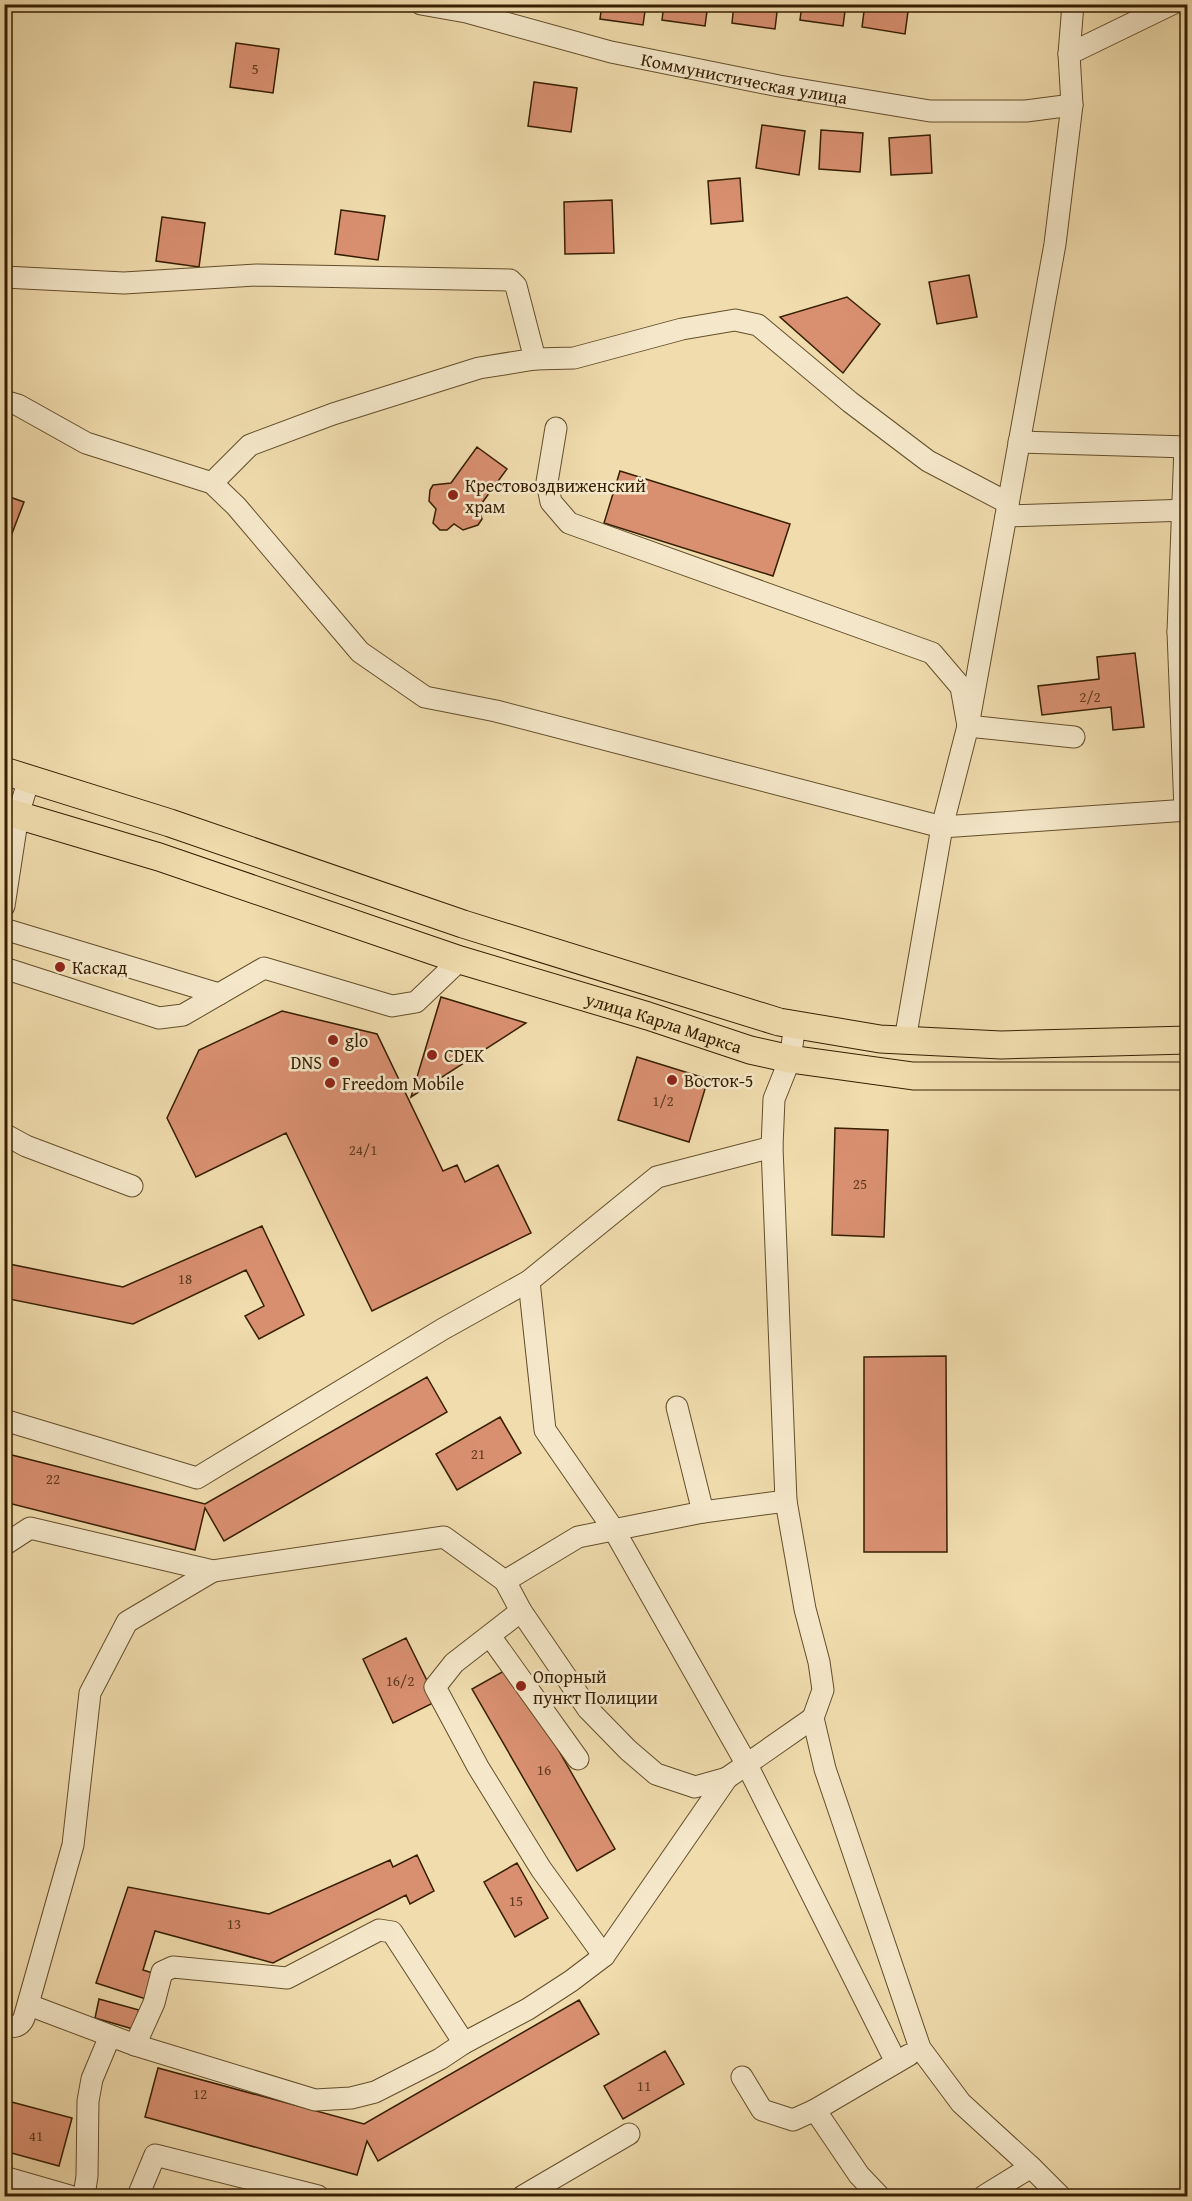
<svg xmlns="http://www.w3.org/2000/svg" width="1192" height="2201" viewBox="0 0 1192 2201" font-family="'Gentium Book Plus',serif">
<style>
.building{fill:#d99071;stroke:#361e00;stroke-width:1.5}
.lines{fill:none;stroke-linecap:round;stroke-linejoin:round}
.minor-casing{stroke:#644e2b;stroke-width:23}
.major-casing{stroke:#361e00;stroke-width:29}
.minor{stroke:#f5e8ca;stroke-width:21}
.major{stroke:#f0dcad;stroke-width:27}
.poi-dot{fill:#8f2418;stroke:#f5e8ca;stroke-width:2}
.labels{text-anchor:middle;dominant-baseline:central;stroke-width:5;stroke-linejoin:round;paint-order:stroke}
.number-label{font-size:15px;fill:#5f3a1c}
.street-label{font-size:18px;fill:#361e00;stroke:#f5e8ca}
.poi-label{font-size:18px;fill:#361e00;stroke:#f5e8ca;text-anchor:start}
</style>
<rect width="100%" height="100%" fill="#f0dcad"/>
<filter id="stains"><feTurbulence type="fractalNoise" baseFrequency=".00333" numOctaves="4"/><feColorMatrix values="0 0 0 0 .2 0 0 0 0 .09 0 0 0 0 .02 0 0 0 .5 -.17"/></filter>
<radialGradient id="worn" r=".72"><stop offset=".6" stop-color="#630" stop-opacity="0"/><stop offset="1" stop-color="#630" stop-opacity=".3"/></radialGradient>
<!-- building -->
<path class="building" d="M488,4H532L531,11Z
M602,4H646L643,25L600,19Z
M664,4H708L705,26L662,20Z
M734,4H778L775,29L732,23Z
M802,4H846L843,26L800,20Z
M865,4H909L905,34L862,27Z
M236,43L279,49L273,93L230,87Z
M534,82L577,88L571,132L528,126Z
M762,125L805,131L799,175L756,168Z
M821,130L863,133L860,172L819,169Z
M930,135L932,173L891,175L889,138Z
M740,178L743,221L711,224L708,181Z
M612,200L614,253L565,254L564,202Z
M341,210L385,216L378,260L335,254Z
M162,217L205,223L199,267L156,261Z
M969,275L977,317L937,324L929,282Z
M847,297L880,324L843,373L780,317Z
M477,447L507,469L479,507L482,519L478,525L463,530L454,524L447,530H440L433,523L436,509L429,501L430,490L433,485L451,483Z
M620,471L790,524L773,576L604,523Z
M4,495L24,502L11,536L4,534Z
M1135,653L1144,727L1113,730L1111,707L1042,715L1038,686L1099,679L1097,657Z
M441,997L526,1023L411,1097Z
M282,1011L377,1034L443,1171L457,1165L465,1182L498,1165L531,1233L372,1311L286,1133L196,1177L167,1118L199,1050Z
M637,1057L708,1079L689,1142L618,1120Z
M835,1128L888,1130L884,1237L832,1235Z
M262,1226L304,1315L259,1339L245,1316L264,1306L246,1270L133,1324L4,1298V1263L123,1287Z
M946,1356L947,1552H864V1357Z
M427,1377L447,1412L224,1541L205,1508L195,1550L4,1502V1453L205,1504Z
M500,1417L521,1453L457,1490L436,1454Z
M406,1638L437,1701L393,1723L363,1659Z
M511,1667L615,1849L577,1871L472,1689Z
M417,1855L434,1891L410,1904L406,1895L273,1963L155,1931L143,1970L156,1974L149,2000L96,1983L128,1887L269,1914L390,1860L393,1867Z
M517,1863L548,1918L515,1937L484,1882Z
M99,1999L139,2010L133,2029L95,2018Z
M579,2000L599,2034L378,2161L367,2141L357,2175L145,2117L158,2068L364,2124Z
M665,2051L684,2084L623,2119L604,2086Z
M4,2100L72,2118L59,2166L4,2151Z"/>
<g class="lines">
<!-- minor casing -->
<g class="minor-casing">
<g id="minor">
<path id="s1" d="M421,4L466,12L611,52L779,86L930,111H1026L1072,105"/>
<path d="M1069,54L1172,4"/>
<path d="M4,277L124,283L257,275L510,280L516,286L535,359"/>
<path d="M4,401L18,405L86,443L212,483L236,506L360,652L425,697L496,711L942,827L1188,810"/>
<path d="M556,428L547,482L551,502L569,523L932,653L961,687L968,726L1074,737"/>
<path d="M1019,442L1188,447"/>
<path d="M212,483L250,445L333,414L479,368L535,359L574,358L682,329L735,320L758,325L850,402L928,461L1008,503"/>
<path d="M1006,516L1188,510"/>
<path d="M1178,632L1185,447"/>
<path d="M1185,810L1178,632H1188"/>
<path d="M4,906L18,815L29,779"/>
<path d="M4,929L219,994"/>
<path d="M4,968L159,1018L183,1015L264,968L392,1006L416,1002L460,960"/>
<path d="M795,1025L790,1059L774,1099L772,1147L786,1501L805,1609L819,1662L823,1690L813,1718L825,1769L920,2048L961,2103L1031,2167L1060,2196"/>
<path d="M905,1040L942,827L968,726L1055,244L1072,105L1069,54L1073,4"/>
<path d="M4,1134L26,1146L132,1186"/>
<path d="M529,1281L545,1430L614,1530L746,1763L896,2062"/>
<path d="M677,1407L703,1512"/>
<path d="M4,1420L197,1478L443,1329L529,1281L657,1177L772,1147"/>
<path d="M4,1545L30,1528L213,1571L444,1537L505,1581L578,1537L703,1512L786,1501"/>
<path d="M505,1581L521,1611L588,1709L628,1750L656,1774L695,1787L727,1778"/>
<path d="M521,1611L454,1663L435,1687L478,1767L541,1869L604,1956"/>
<path d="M490,1636L578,1759"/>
<path d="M29,2005L135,2045L315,2100L351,2098L375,2092L440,2059L464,2043L528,2009L571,1981L604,1956L727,1778L813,1718"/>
<path d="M4,2026C14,2028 20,2027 24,2018L73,1845L90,1693L127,1622L213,1571"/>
<path d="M135,2045L154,2003L162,1972L173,1967L287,1978L379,1930L392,1932L464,2043"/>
<path d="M742,2077L762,2110L793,2120L815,2110L909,2055"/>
<path d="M815,2110L859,2175L879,2196"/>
<path d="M4,2177L70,2196"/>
<path d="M84,2196L87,2176L88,2101L92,2079L110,2036"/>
<path d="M138,2196L155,2155L318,2196"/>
<path d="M523,2196L629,2134"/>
<path d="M984,2196L1031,2167"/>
</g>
</g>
<!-- major casing -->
<g class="major-casing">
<g id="major">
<path d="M4,771L170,823L463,924L779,1022L880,1039L1001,1045L1188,1040"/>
<path id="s2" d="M4,811L159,857L460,960L648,1016L750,1050L790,1059L913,1076H1188"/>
</g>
</g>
<!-- minor -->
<use href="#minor" class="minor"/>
<!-- major -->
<use href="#major" class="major"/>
</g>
<!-- markers -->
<g class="poi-dot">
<circle cx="453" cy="495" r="6"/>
<circle cx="60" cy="967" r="6"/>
<circle cx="333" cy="1040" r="6"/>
<circle cx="432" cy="1055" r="6"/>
<circle cx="334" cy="1062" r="6"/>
<circle cx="672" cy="1080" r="6"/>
<circle cx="330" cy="1083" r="6"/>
<circle cx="521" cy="1686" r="6"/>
</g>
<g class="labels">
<!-- number labels -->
<g class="number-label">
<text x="255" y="68">5</text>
<text x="1090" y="696">2/2</text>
<text x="663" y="1100">1/2</text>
<text x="363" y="1149">24/1</text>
<text x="860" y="1183">25</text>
<text x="185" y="1278">18</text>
<text x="478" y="1453">21</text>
<text x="53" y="1478">22</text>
<text x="400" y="1680">16/2</text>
<text x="544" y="1769">16</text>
<text x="516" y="1900">15</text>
<text x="234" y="1923">13</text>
<text x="644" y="2085">11</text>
<text x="200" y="2093">12</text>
<text x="36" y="2135">41</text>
</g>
<!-- street labels -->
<g class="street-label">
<text stroke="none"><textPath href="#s1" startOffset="332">Коммунистическая улица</textPath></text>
<text stroke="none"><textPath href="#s2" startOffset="693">улица Карла Маркса</textPath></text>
</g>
<!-- poi labels -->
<g class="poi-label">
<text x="465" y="485">Крестовоздвиженский<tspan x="465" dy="21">храм</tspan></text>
<text x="72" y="967">Каскад</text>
<text x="345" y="1040">glo</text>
<text x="444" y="1055">CDEK</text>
<text x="322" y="1062" text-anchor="end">DNS</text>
<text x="684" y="1080">Восток-5</text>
<text x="342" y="1083">Freedom Mobile</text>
<text x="533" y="1676">Опорный<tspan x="533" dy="21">пункт Полиции</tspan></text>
</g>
</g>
<!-- margin -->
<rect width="1192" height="2201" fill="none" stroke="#f0dcad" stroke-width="24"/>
<rect x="6" y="6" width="1180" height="2189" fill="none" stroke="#361e00" stroke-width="3"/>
<rect x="12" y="12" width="1168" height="2177" fill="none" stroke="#361e00" stroke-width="1.5"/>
<rect width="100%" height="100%" filter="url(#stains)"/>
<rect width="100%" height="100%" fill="url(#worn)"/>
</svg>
